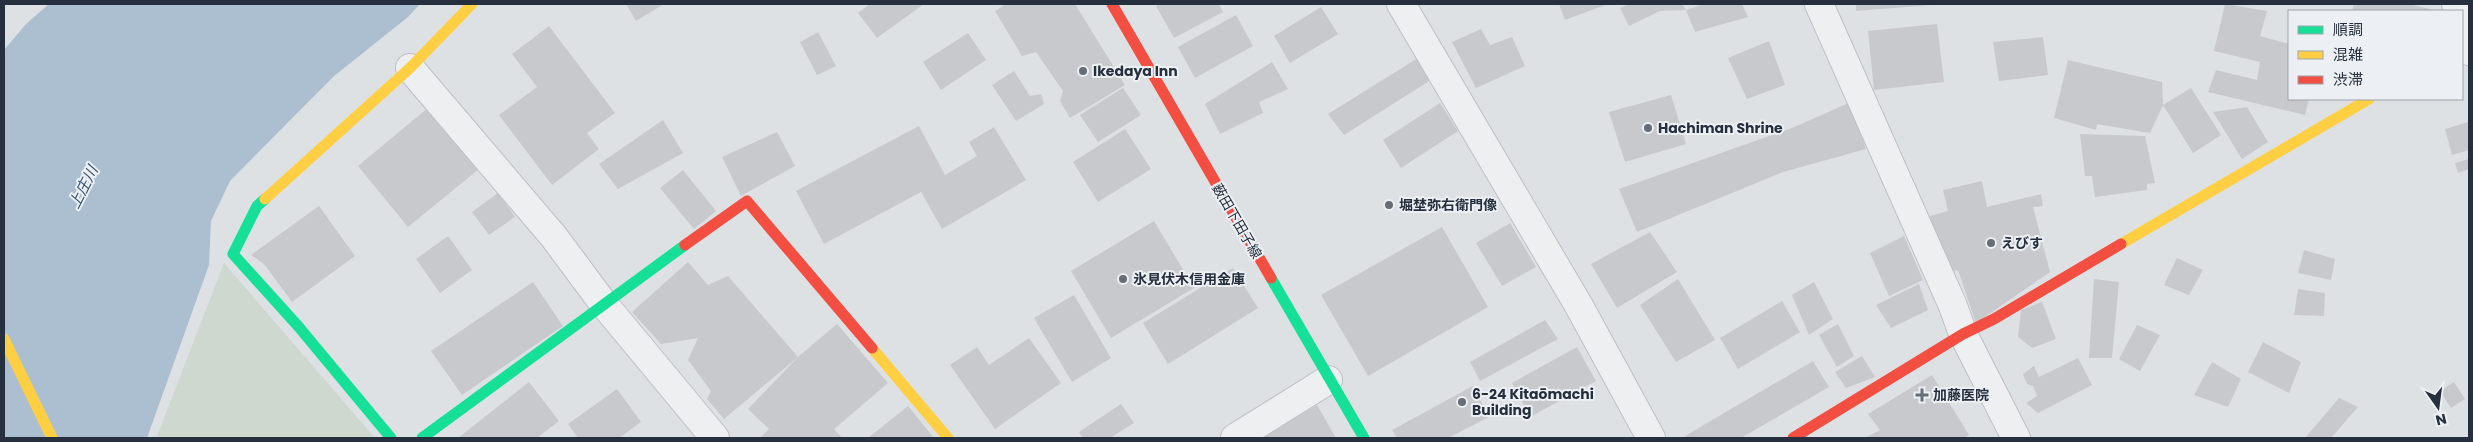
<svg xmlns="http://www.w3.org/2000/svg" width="2473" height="442" viewBox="0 0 2473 442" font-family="Poppins,'Noto Sans JP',sans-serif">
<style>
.green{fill:#cfd8cf}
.water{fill:#acbfd0}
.building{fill:#c7c9cc}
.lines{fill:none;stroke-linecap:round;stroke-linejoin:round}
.street-casing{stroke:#bdbfc2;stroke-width:30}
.street{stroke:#eeeff1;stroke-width:28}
.fast{stroke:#16e098;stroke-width:11}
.slow{stroke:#ffcf43;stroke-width:11}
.jam{stroke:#f24e42;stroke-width:11}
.poi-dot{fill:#666d77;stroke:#ecf0f4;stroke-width:2}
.labels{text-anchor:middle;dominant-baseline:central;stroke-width:4;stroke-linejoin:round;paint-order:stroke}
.poi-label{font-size:14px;font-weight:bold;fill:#262f3d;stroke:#ecf0f4;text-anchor:start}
.street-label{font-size:14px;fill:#262f3d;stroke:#ecf0f4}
.water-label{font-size:15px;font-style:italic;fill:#315070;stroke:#ecf0f4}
</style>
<rect width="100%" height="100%" fill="#dee1e4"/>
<!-- green -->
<path class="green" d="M224,263L375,438H161L157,436Z"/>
<!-- water -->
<path class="water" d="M49,4H420L408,17L333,77L230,181L211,221L209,265L147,438H4V50L26,24Z"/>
<!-- building -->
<path class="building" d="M626,4H664L636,21Z
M870,4H924L877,38L858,13Z
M1006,4H1075L1125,85L1070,118L1060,101L1063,91L1036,52L1022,56L995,11Z
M1160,4H1219L1223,12L1174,38L1156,6Z
M1559,4H1608L1565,20Z
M1630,4H1682L1686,10L1660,11L1629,26L1620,8Z
M1704,4H1742L1748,17L1695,32L1686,10Z
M1856,4H1930L1931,5L1856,11Z
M2225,4L2267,11L2260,36L2289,44V99H2309L2305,115L2208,92L2216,70L2257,80L2260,62L2214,51Z
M2354,4H2409L2434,10L2352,11Z
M1321,7L1338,34L1290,63L1274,36Z
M1236,15L1253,46L1195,78L1178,47Z
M1937,24L1944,82L1874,90L1868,31Z
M549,26L615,113L587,133L599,149L552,185L499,115L537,87L512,54Z
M1481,29L1490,45L1512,37L1525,66L1476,88L1452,42Z
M818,32L836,66L817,75L800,42Z
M968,33L986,60L941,90L923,62Z
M2043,37L2048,75L1999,81L1993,42Z
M1769,41L1785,85L1747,99L1728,58Z
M1421,56L1434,78L1344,135L1328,114Z
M2068,60L2162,82L2163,105L2150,133L2097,124L2096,130L2054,118Z
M1272,62L1288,89L1259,102L1263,113L1220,134L1205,104Z
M1014,71L1030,96L1041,94L1044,104L1016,121L992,85Z
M1123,88L1141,115L1098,142L1080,115Z
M2191,88L2221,135L2193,153L2163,105Z
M1671,95L1686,144L1625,162L1609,112Z
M1851,102L1866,149L1783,172L1637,232L1619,189L1792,128Z
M1440,103L1458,131L1401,168L1383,140Z
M429,107L479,169L408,227L358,166Z
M2247,107L2268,142L2242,159L2213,112Z
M663,120L683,153L618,189L599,164Z
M2468,122L2469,150L2452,155L2445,129Z
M919,126L945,175L977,156L969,142L994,127L1026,180L942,229L921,192L824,244L796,191Z
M1125,129L1151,169L1098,202L1073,162Z
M777,132L795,166L741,196L722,157Z
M2080,134L2145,136L2155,183L2147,184V190L2095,197L2092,176H2085Z
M2469,159V169L2458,173L2455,163Z
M683,170L716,211L694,229L660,188Z
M1982,181L1987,207L2041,194L2043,206L2033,207L2050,272L1976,323L1958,270L1949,273L1930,216L1948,211L1943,190Z
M498,193L515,217L489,235L472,212Z
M319,206L355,256L292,302L264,264L251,255Z
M1154,221L1194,288L1111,338L1071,271Z
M1510,223L1536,267L1502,286L1476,243Z
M1442,227L1488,307L1368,376L1321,295Z
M1650,232L1677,272L1617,308L1591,264Z
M448,236L472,270L440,293L416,259Z
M1904,236L1923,280L1889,296L1870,253Z
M2304,250L2335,259L2331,280L2298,273Z
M2177,258L2203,270L2189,295L2164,285Z
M688,262L708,285L728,276L798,357L724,419L707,399L711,391L688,360L698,338L661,344L632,312Z
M1233,268L1258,308L1168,364L1143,323Z
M1678,279L1715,340L1676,362L1640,305Z
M2094,279L2119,282L2112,358H2089Z
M533,282L563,326L462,395L431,351Z
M1814,282L1833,319L1809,335L1792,295Z
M1919,284L1928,310L1891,328L1876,305Z
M2298,289L2325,293L2324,316L2294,315Z
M1074,295L1111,358L1072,382L1034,318Z
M1782,301L1800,332L1738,369L1720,338Z
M2042,302L2056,339L2032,348L2018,337L2021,310Z
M1545,320L1558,339L1480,381L1470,362Z
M837,324L888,383L834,429L842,438H760L769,429L748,409L798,357Z
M1838,324L1854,356L1837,367L1819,335Z
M2137,325L2160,335L2140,371L2119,359Z
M1029,338L1061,383L995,429L950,365L977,347L989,365Z
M2263,342L2301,362L2289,393L2248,372Z
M1577,347L1596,381L1530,417L1512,383Z
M1862,356L1875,377L1846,388L1835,372Z
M2078,358L2092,385L2038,413L2026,403L2037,396L2033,386L2027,384L2023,374L2034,366L2039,377Z
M1813,361L1829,387L1741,438H1687L1685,436Z
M2212,362L2241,379L2228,407L2194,395Z
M1932,375L1969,435L1964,438H1865L1880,430L1868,414Z
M529,382L559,421L537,438H458Z
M2454,382L2465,399L2451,408L2440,391Z
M1473,386L1489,417L1448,438H1397L1392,430Z
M617,389L641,422L619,438H578L568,424Z
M2339,398L2358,407L2331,438H2305Z
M1121,404L1134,423L1110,438H1083L1079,432Z
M1317,405L1336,438H1260Z
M908,406L934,438H868Z"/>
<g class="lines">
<!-- street casing -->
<g class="street-casing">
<path id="street" d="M1401,4L1579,306L1651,438
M1819,4L1953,306L1963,334L2016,438
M2456,4L2458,11
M2462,26L2469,51
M410,68L554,237L603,303L715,438
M1235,438L1328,380"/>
</g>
<!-- street -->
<use href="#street" class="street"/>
<!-- fast -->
<path class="fast" d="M265,199L257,206L233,254L298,326L391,438
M1271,278L1364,438
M422,438L685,245"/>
<!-- slow -->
<path class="slow" d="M265,199L410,68L472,4
M2121,244L2369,99
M4,339L52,438
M872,348L948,438"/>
<!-- jam -->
<path class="jam" d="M1112,4L1271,278
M685,245L747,201L872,348
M1793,438L1963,334L1994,319L2121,244"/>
</g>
<!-- markers -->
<g class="poi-dot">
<circle cx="1083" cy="71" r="5"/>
<circle cx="1648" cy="128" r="5"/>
<circle cx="1389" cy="205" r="5"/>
<circle cx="1991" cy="243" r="5"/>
<circle cx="1123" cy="279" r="5"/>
<path d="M1919.5 387.5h5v5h5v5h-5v5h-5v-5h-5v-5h5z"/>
<circle cx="1462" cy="402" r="5"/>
</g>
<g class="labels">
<!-- poi labels -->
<g class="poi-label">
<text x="1093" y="71">Ikedaya Inn</text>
<text x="1658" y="128">Hachiman Shrine</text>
<text x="1399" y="205">堀埜弥右衛門像</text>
<text x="2001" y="243">えびす</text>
<text x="1133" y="279">氷見伏木信用金庫</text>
<text x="1472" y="394">6-24 Kitaōmachi<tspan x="1472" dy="16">Building</tspan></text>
<text x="1933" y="395">加藤医院</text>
</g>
<!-- street labels -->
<g class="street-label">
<text transform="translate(1237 221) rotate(60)">薮田下田子線</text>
</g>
<!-- water labels -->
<g class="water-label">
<text transform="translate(83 187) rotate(-63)">上庄川</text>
</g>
</g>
<!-- border -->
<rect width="2473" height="442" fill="none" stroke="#262f3d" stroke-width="10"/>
<!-- legend -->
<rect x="2288" y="10" width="175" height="90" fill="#ecf0f4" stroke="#9da3ab"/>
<rect x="2298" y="26" width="25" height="8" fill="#16e098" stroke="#9da3ab"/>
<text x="2333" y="35" font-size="15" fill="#262f3d">順調</text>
<rect x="2298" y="51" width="25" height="8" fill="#ffcf43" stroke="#9da3ab"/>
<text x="2333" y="60" font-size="15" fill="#262f3d">混雑</text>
<rect x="2298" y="76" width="25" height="8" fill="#f24e42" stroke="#9da3ab"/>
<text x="2333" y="85" font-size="15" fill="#262f3d">渋滞</text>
<!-- north arrow -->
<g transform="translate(2438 407) rotate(166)" stroke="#ecf0f4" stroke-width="4" paint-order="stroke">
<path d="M0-4L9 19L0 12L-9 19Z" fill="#262f3d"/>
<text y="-8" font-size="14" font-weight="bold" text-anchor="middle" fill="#262f3d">N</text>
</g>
</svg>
